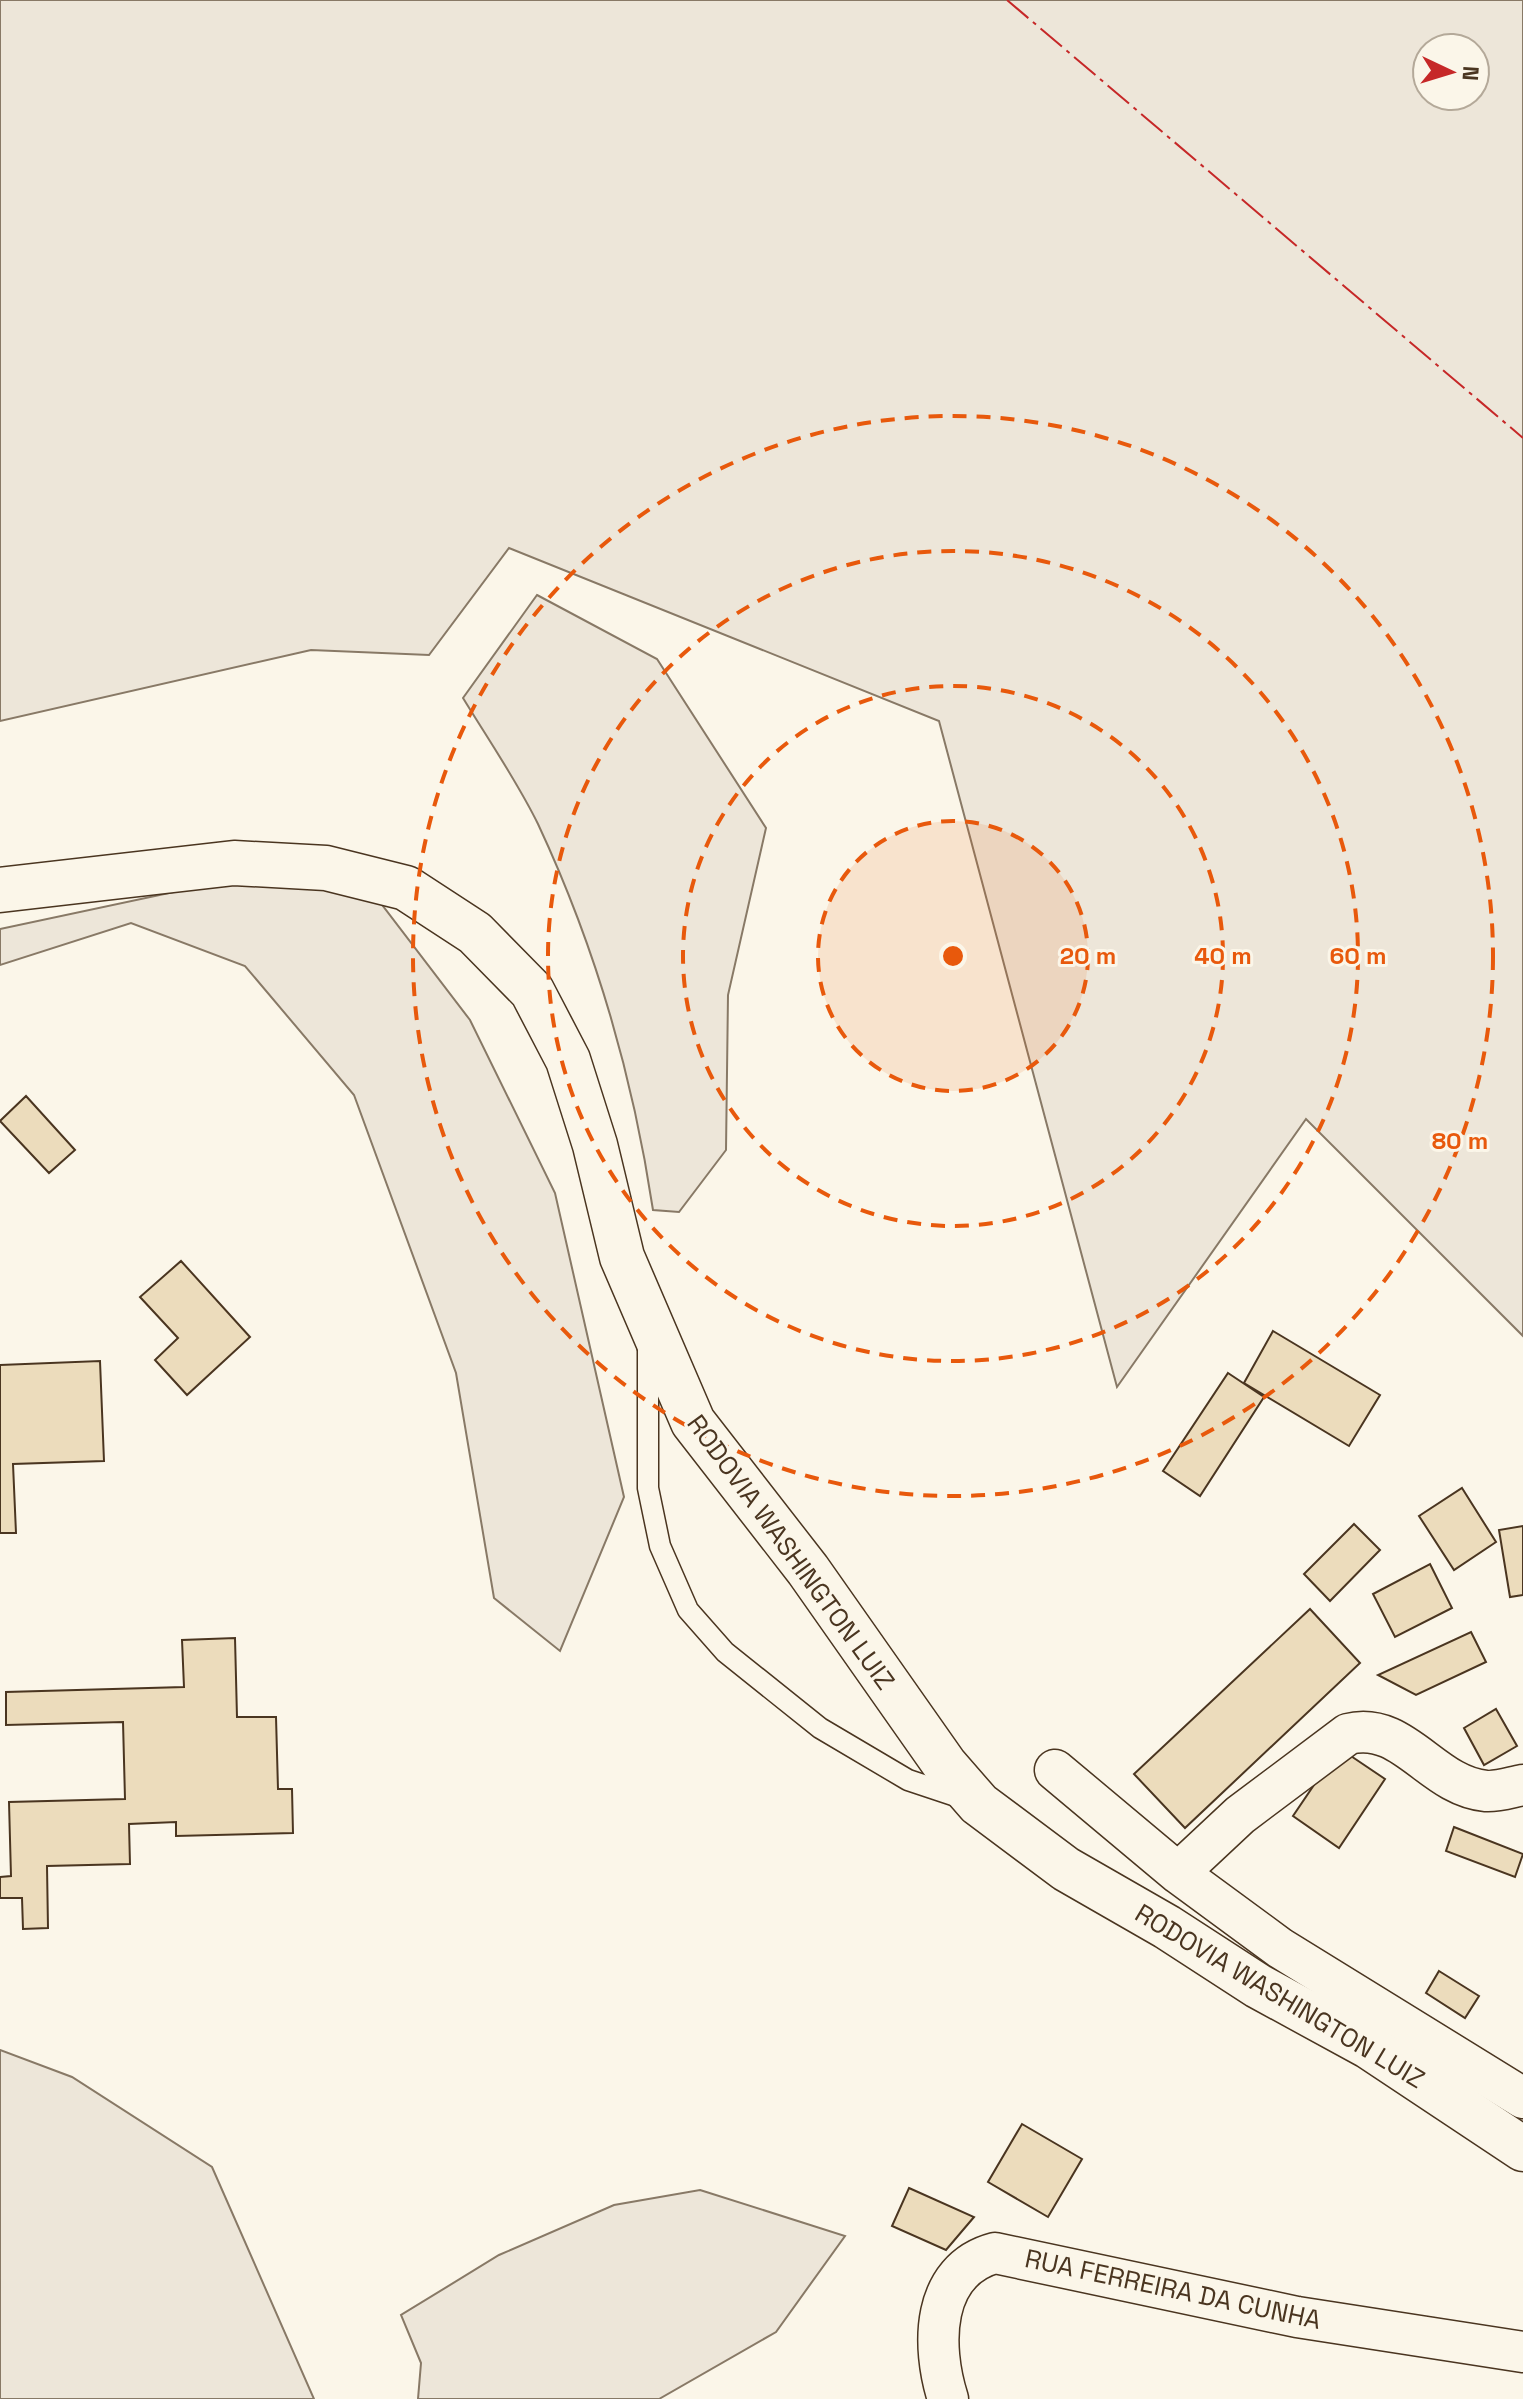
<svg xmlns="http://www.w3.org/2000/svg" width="1523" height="2399" viewBox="0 0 1523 2399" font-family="'Space Grotesk',sans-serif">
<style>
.green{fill:#ede6d9;stroke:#887966;stroke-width:2;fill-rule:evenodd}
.building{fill:#ecdcbc;stroke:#4a3520;stroke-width:2}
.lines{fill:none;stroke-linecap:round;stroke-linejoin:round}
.service-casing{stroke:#4a3520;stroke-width:23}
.minor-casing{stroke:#4a3520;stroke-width:43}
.motorway-casing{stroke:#4a3520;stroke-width:47}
.service{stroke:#fbf6e9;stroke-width:20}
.minor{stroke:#fbf6e9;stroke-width:40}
.motorway{stroke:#fbf6e9;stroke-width:44}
.power{stroke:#c62828;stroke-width:2;stroke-dasharray:28 6 4 6;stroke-linecap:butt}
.ring{fill:none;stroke:#e8590c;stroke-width:4;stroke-dasharray:14 10}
.labels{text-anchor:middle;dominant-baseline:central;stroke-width:6;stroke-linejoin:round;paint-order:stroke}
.street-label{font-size:26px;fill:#4a3520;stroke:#fbf6e9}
.centre{fill:#e8590c;stroke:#fbf6e9;stroke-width:4}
.ring-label{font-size:24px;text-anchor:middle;font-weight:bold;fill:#e8590c;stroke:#fbf6e9;stroke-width:6;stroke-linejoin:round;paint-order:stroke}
</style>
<rect width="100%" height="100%" fill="#fbf6e9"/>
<!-- green -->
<path class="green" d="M0,0H1523V1336L1306,1119L1117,1387L939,721L509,548L429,655L311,650L0,721ZM1427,48H1475V96H1427Z
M537,595L657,659L766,828L728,995L726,1150L679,1212L653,1210C633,1077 595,946 538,824C517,781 488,739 463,698Z
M263,873L376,897L470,1020L555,1193L624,1497L560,1651L494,1598L456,1373L354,1095L245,966L131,923L0,965V929Z
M0,2050L72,2077L212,2167L314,2399H0Z
M700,2190L845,2236L776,2332L659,2399H418L421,2363L401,2315L499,2255L614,2205Z"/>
<!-- building -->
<path class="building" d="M26,1096L75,1150L49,1173L0,1121Z
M181,1261L250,1337L187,1395L155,1360L178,1338L140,1297Z
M1273,1331L1380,1395L1349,1446L1244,1383Z
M100,1361L104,1461L13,1464L16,1533H0V1365Z
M1228,1373L1264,1397L1200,1496L1163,1471Z
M1462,1488L1496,1542L1454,1570L1419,1516Z
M1354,1524L1380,1550L1330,1601L1304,1574Z
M1523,1526V1595L1510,1597L1499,1530Z
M1430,1564L1452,1608L1395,1637L1373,1594Z
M1310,1609L1360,1663L1185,1828L1134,1774Z
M1471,1632L1486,1662L1416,1695L1378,1675Z
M235,1638L237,1717H276L278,1789H292L293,1833L176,1836V1822L129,1824L130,1864L47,1866L48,1928L23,1929L22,1898H0V1877L11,1876L9,1802L125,1799L123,1722L6,1725V1692L184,1687L182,1640Z
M1496,1709L1517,1746L1484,1765L1464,1728Z
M1339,1748L1385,1779L1339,1848L1293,1816Z
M1454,1827L1523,1854L1515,1877L1446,1851Z
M1439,1971L1479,1996L1465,2018L1426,1993Z
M1022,2124L1082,2159L1048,2217L988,2182Z
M909,2188L974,2217L946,2250L892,2226Z"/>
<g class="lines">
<!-- service casing -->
<g class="service-casing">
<path id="service" d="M648,1349V1488L660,1546L688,1610L725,1652L820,1728L908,1780L962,1798"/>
</g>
<!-- minor casing -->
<g class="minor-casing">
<path id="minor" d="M1055,1770L1178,1873L1280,1948L1523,2098
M1178,1873L1240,1815L1348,1734C1404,1720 1431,1786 1486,1791C1497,1792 1512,1787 1523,1785
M948,2399C931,2346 931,2270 995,2253L1297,2317L1523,2352"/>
</g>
<!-- motorway casing -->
<g class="motorway-casing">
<path id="motorway" d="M0,890L234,863L326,868L406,888L475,933L532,991L568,1060L595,1145L622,1257L693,1422L808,1570L945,1765L979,1804L1066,1869L1167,1927L1258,1986L1368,2046L1523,2149"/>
</g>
<!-- service -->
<use href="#service" class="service"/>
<!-- minor -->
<use href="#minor" class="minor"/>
<!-- motorway -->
<use href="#motorway" class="motorway"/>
<!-- power -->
<path class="power" d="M1007,0L1523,438"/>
</g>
<!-- distance rings -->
<circle cx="953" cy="956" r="135" fill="#e8590c" fill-opacity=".12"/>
<g class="ring">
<circle cx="953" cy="956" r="135"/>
<circle cx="953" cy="956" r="270"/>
<circle cx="953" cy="956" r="405"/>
<circle cx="953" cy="956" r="540"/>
</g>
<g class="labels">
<!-- street labels -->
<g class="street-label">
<text transform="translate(791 1552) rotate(54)">RODOVIA WASHINGTON LUIZ</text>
<text transform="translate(1280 1996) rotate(31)">RODOVIA WASHINGTON LUIZ</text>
<text transform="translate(1173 2289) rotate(12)">RUA FERREIRA DA CUNHA</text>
</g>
</g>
<circle cx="953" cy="956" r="12" class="centre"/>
<g class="ring-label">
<text x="1088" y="964">20 m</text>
<text x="1223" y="964">40 m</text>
<text x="1358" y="964">60 m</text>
<text x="1460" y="1149">80 m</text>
</g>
<!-- north arrow -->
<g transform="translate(1451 72) rotate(94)"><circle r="38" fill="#fbf6e9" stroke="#b4a999" stroke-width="2"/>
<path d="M0-6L14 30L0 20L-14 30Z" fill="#c62828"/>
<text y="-12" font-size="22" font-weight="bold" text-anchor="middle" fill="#4a3520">N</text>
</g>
</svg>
